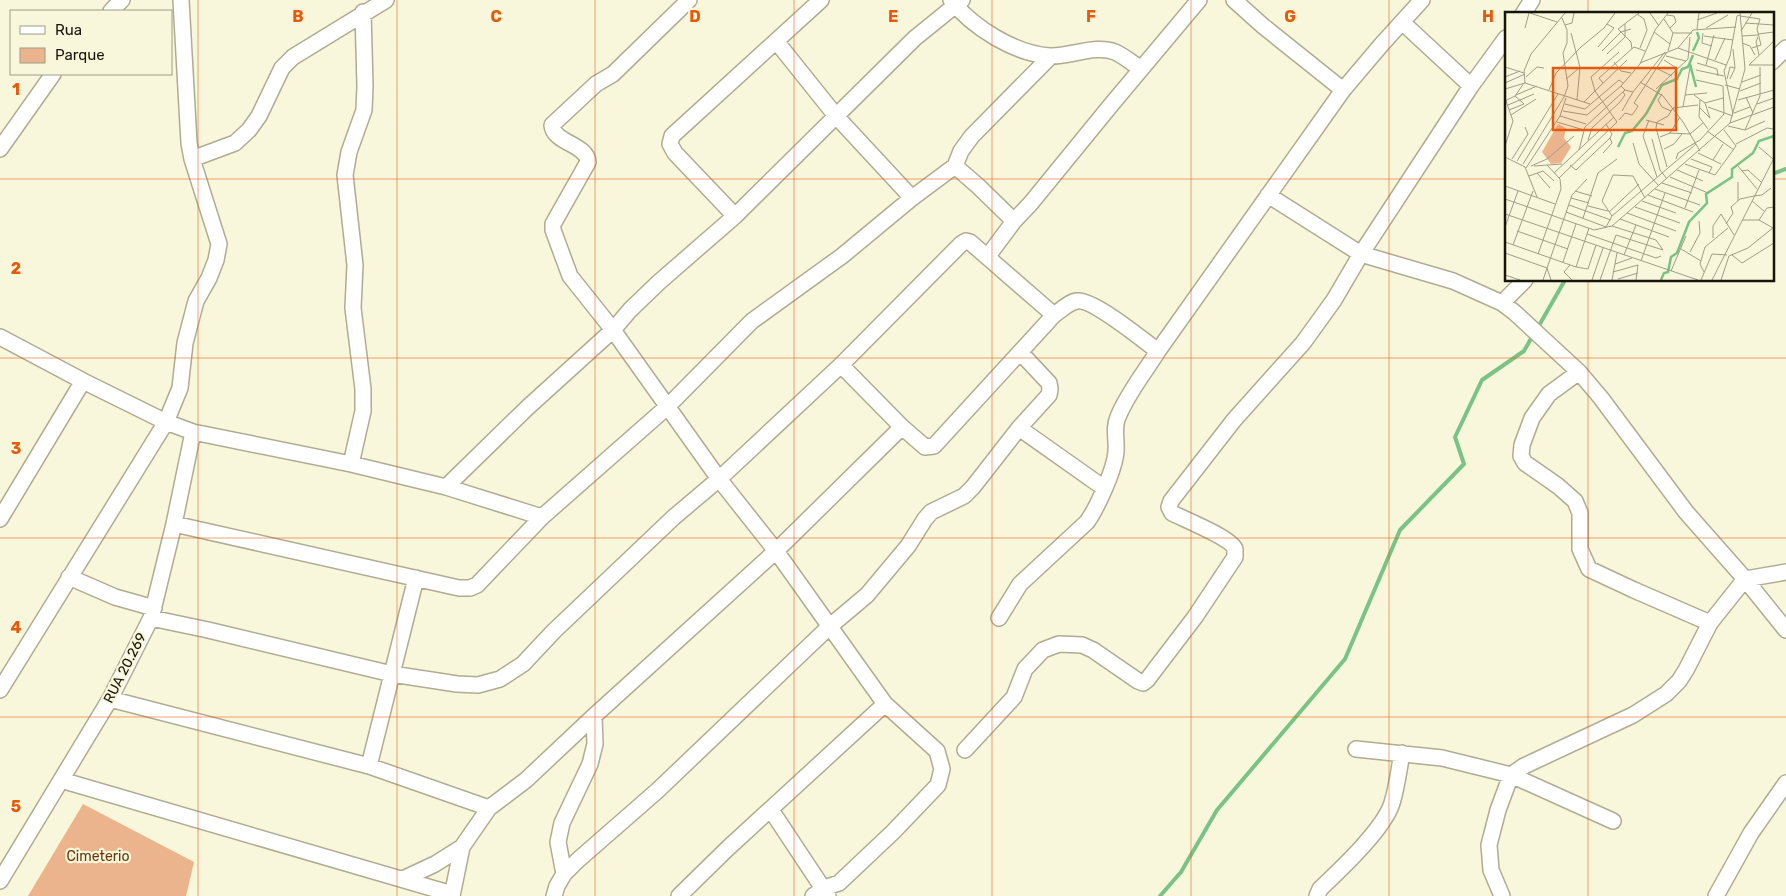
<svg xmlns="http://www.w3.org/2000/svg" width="1786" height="896" viewBox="0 0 1786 896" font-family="Rubik,sans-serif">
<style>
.green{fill:#ecb48c}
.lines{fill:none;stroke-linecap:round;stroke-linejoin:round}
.stream{stroke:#79c387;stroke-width:4}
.minor-casing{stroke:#afac92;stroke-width:18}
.minor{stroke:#fff;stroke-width:15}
.grid{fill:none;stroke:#e8590c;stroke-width:1;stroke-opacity:0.55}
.labels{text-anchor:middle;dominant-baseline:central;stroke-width:4.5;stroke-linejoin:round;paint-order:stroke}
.street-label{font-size:14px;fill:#16150c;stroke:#f9f7db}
.park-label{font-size:14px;fill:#65360a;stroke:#f9f7db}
.inset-river{fill:none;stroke:#79c387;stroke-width:2.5}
.inset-road{fill:none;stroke:#9e9d88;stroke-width:1}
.view{fill:#e8590c;fill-opacity:0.15;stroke:#e8590c;stroke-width:2.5}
.inset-edge{fill:none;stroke:#16150c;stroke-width:2.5}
.grid-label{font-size:16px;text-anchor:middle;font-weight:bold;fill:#e8590c;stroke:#f9f7db;stroke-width:4.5;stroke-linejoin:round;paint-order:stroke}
</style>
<rect width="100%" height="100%" fill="#f9f7db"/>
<!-- green -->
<path class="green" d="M83,804L194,862L186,896H28Z"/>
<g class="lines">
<!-- stream -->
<path class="stream" d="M1772,174L1786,169
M1537,329L1565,280
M1160,896L1181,872L1217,810L1345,659L1400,530L1464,464L1455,437L1482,380L1524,351L1533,335"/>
<!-- minor casing -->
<g class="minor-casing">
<path id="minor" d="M951,0C972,27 1015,54 1050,56C1069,57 1096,44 1115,52C1124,56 1132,63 1141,69
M1234,0L1263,26L1343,90
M111,11L122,0
M1523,14L1532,0
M1402,22L1471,86
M776,41L836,116L912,198
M1772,62L1786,48
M0,149L53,74
M192,159L235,143L249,130L259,116L282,68L293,57L386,0
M955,166L961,151L972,136L1051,56
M1268,195L1361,254L1453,281L1502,303L1514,312L1579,372L1601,398L1686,512L1745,579L1786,630
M735,216L675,153L670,144L672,136L821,0
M988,256L1014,221L1031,203L1111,105L1199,0
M1502,303L1525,280
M1054,315C1061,310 1069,302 1077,301C1092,298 1144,341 1158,351L1343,90L1382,44L1422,0
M0,337L83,381L166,422L193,432L351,464L446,487L542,517
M841,365L902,427
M1579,372L1549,394L1532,418L1522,445L1521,456L1525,463L1558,486L1575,501L1580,513V549L1589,569L1634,590L1710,623
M1019,428L1104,488
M351,464L363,411V389L353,308L355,265L345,175L349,152L364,110L365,86L363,12
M446,487L527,408L613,330L570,276L553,230V224L588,162C587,144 553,143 552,125L596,84L613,74L689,0
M0,519L83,381
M174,524L459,588H470L477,585L542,517L667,407L752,321L842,256L912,198L955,166L978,186L1014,221
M69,577L115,597L154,608
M151,618L208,630L392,674L457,684L478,685L500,679L523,664L554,631L674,517L719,479L841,365L961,244L966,241L970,242L1054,315L934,446L925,447L902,427L776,551L594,716L526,780L489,808L462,847L452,896
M999,618L1020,584L1087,522C1097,508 1115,469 1116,451C1117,440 1113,428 1118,417C1127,394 1145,372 1158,351
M0,690L166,422L180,388L185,343L196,301L209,278L216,260L219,244L192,159L189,143L181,0
M110,699L369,766L489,808
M1356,749L1442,758L1511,775L1613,821
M965,750L1014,697L1025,669L1043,650L1059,644L1082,645L1093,650L1138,681L1143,683L1147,680L1195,617L1235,557C1235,554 1235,551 1235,549C1231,538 1184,519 1172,513L1169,507L1171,501L1234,420L1303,343L1334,300L1361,254L1471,86L1506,38
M369,766L416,578
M61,780L452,894
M771,810L828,896
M564,874L558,842L562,823L590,764L595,744L594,716
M403,879L435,864L462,847
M0,881L110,699L151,618L174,524L193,432
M554,896L557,886L564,874L578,860L657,791L829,627L867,595L908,546L925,519L931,512L964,496L973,487L1019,428L1049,395L1050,389L1049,383L1020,352
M679,896L727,849L885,704
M813,896L824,888L839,883L893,832L938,785L942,769L937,751L885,704L776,551L719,479L613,330L630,310L658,283L735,216L915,38L962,0
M1317,896L1320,889C1340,870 1384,829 1392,803C1397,787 1399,769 1402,753
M1502,896L1491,870L1489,845L1498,810L1511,775L1524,766L1633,715L1666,694L1679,681L1686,670L1710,623L1745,579L1786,572
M1716,896L1751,833L1786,783"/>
</g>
<!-- minor -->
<use href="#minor" class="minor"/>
</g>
<!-- grid -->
<path class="grid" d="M198,0V896M397,0V896M595,0V896M794,0V896M992,0V896M1191,0V896M1389,0V896M1588,0V14M0,179H1506M1772,179H1786M1588,280V896M0,358H1786M0,538H1786M0,717H1786"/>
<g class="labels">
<!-- street labels -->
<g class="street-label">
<text transform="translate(125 668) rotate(-63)">RUA 20.269</text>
</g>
<!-- park labels -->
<g class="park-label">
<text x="98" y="856">Cimeterio</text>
</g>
</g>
<!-- overview -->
<g transform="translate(1505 12)">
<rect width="269" height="269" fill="#f9f7db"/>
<path d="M53,112L61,116L59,126L66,135L56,151L46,152L37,140Z" fill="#ecb48c"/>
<path class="inset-river" d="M188,39L194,26L192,20M185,52L191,75M113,135L120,121L127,119L141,102L157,73L172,67L177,57L183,55L188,43M156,268L159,261L163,260L166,245L172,241L184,210L202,191L201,182L227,165V157L248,141L254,129L269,124"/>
<path class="inset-road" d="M25,1L52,10M145,1L154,14M132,2L139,7L142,18L135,36M162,3L169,4L171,10L165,16M235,4L255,7L252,17L256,33L247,36M159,7L168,21L163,39M192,8L212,1M240,11L269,13M60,13L67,11L69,1M20,16L24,1M201,16L223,3M192,17L194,1M236,19L247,1M149,20L165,32M66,21L75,55L72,88M168,21H187M198,21L197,31L207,34M253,22L269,20M199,24L228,28M237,24L253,23M253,25L251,30L254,43M237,31L245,34L250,43M93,35L109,16L102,12M173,36L221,53M127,37L126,30L113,17L134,1M97,39L116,20L126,17M102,42L120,25V12M161,44L181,49M159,48L173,57M210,48L220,26M109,50L116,59L126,61M135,51L173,36L188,18L231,15M192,51L212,57L213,64M201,53L209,23M244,53L269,29M244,53H269M0,55L19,61M153,57L167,64M191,58L219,64M0,65L15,59M21,65L32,55L39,56M61,67L73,57M222,67L225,55L230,56M225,67L230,56L228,37M191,68L218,74M135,70L158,84L178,110L195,139M237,70L256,63M0,71L20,62M20,71L19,59L26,42L60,1M98,71L94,66L129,35L140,39M220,73L235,77M0,77L20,71L85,92M151,77L183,47L185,25M44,78L51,61L76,35L99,16L110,1M120,78L128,80L160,40M235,79L256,71M157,82L153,88L157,95L166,99M11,83L32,74M180,83L202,81M189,83L200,91L205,106M241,85L248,101M195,88L194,105L203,117M233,88L269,78M0,89L10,84L19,71M79,90L90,79L86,65L114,40M200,91L218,86M60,92L80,97L114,68L118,71M252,92L269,86M3,93L29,82M178,95L185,56M194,95L205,106M203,95L228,104M4,98L19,92L10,84M58,99L82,103L116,74L135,52L150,18L163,1M117,99L128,80M229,101L245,95M228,102L219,59L225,44L232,4L235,3M6,103L31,87M55,104L81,112M114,108L120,101L127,103L130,99L133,94L129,91L162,40M141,108L159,113M144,108L138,124L152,165M52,110L79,118M225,111L269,95M223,114L240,118L255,84V55M240,118L260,109M202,119L229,138M164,121L185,122L198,111M155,125L165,121L175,105M147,127L155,158L162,167M83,128L87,116L115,90L120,83L118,80M128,131L134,152L154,174M231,132L262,116L269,117M0,134L8,109L1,89M254,135L268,147M159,137L169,132L177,122M74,138L80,115L120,78L116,74M98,141L107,131L105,126M193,141L216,152M0,145L20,155L32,185M7,147L23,122L20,115M171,147L173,141L195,128L219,102L218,74M186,147L207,155L204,161M208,148L218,132M12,149L53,82M18,152L59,85L63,74L58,41L62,31V18L57,6M180,152L210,163L231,134L219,118M65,153L71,158L105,126L107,122L101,112M26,154L42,147L69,124M29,154L57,152M233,154L252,177M162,155L151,116L152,110L163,104L168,96L193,93M21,156L55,104L61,86M172,158L198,169M237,159L243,158L256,170M32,161L45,176M49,161L109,105M24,164L38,159L49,169M165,165L203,181M54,166L112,110L90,79L122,48M233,170V189M157,171L187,181M0,174L50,192M150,177L195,193M70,179L87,184M143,183L188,200M249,184L257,183L266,176M66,186L84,191M0,187L89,218L107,214L225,111L240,57L235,1M137,189L171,201M247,189L259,199M64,193L106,208M83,194L103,199M130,195L175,211M180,196L194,158M61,200L101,215M104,200L134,172M122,201L171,219M0,202L193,268M107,204L191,132M78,206L93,161L112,147M115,207L164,225M237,208H254L268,216M254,208L262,196L269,195M221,212L228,201L226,195L235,187L249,184M0,215L13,179M101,215L107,204L97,189L108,163L128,164L140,186M12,219L63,237M82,222L151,246L156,244M208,226V214L216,202L229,223M0,230L71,255L84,216M8,233L28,179M176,237L196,249M185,240L195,221L194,209M0,241L42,256L46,268M33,242L56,177L55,167L42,153M119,243L131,213M227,243L237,251L269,231M136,249L160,181M58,250L71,212M110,252L127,246M65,253L59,260L67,268M71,255L83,257L91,233M166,259L181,224M108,260L133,253M199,260L195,252L200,235L223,216M0,263L15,268M113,267L133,261M38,268L67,183L82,167M87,268L98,236M95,268L111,223L158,238L151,228L107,214M107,268L112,241M131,268L133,253M196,268L207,242L222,243M207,268L269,146M216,268L224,244L243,236L269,215"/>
<path class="view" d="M48,56H171V118H48Z"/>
<rect width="269" height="269" class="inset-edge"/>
</g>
<g class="grid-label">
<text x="298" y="22">B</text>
<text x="496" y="22">C</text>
<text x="695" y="22">D</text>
<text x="893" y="22">E</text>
<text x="1091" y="22">F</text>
<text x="1290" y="22">G</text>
<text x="1488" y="22">H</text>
<text x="16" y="95">1</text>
<text x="16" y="274">2</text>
<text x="16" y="454">3</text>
<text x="16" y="633">4</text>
<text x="16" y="812">5</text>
</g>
<!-- legend -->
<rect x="10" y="10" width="162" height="65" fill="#f9f7db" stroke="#9e9d88"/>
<rect x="20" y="26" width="25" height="8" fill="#ffffff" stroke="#9e9d88"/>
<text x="55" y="35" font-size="15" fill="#16150c">Rua</text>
<rect x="20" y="48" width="25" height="15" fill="#ecb48c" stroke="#9e9d88"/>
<text x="55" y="60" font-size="15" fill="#16150c">Parque</text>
</svg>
